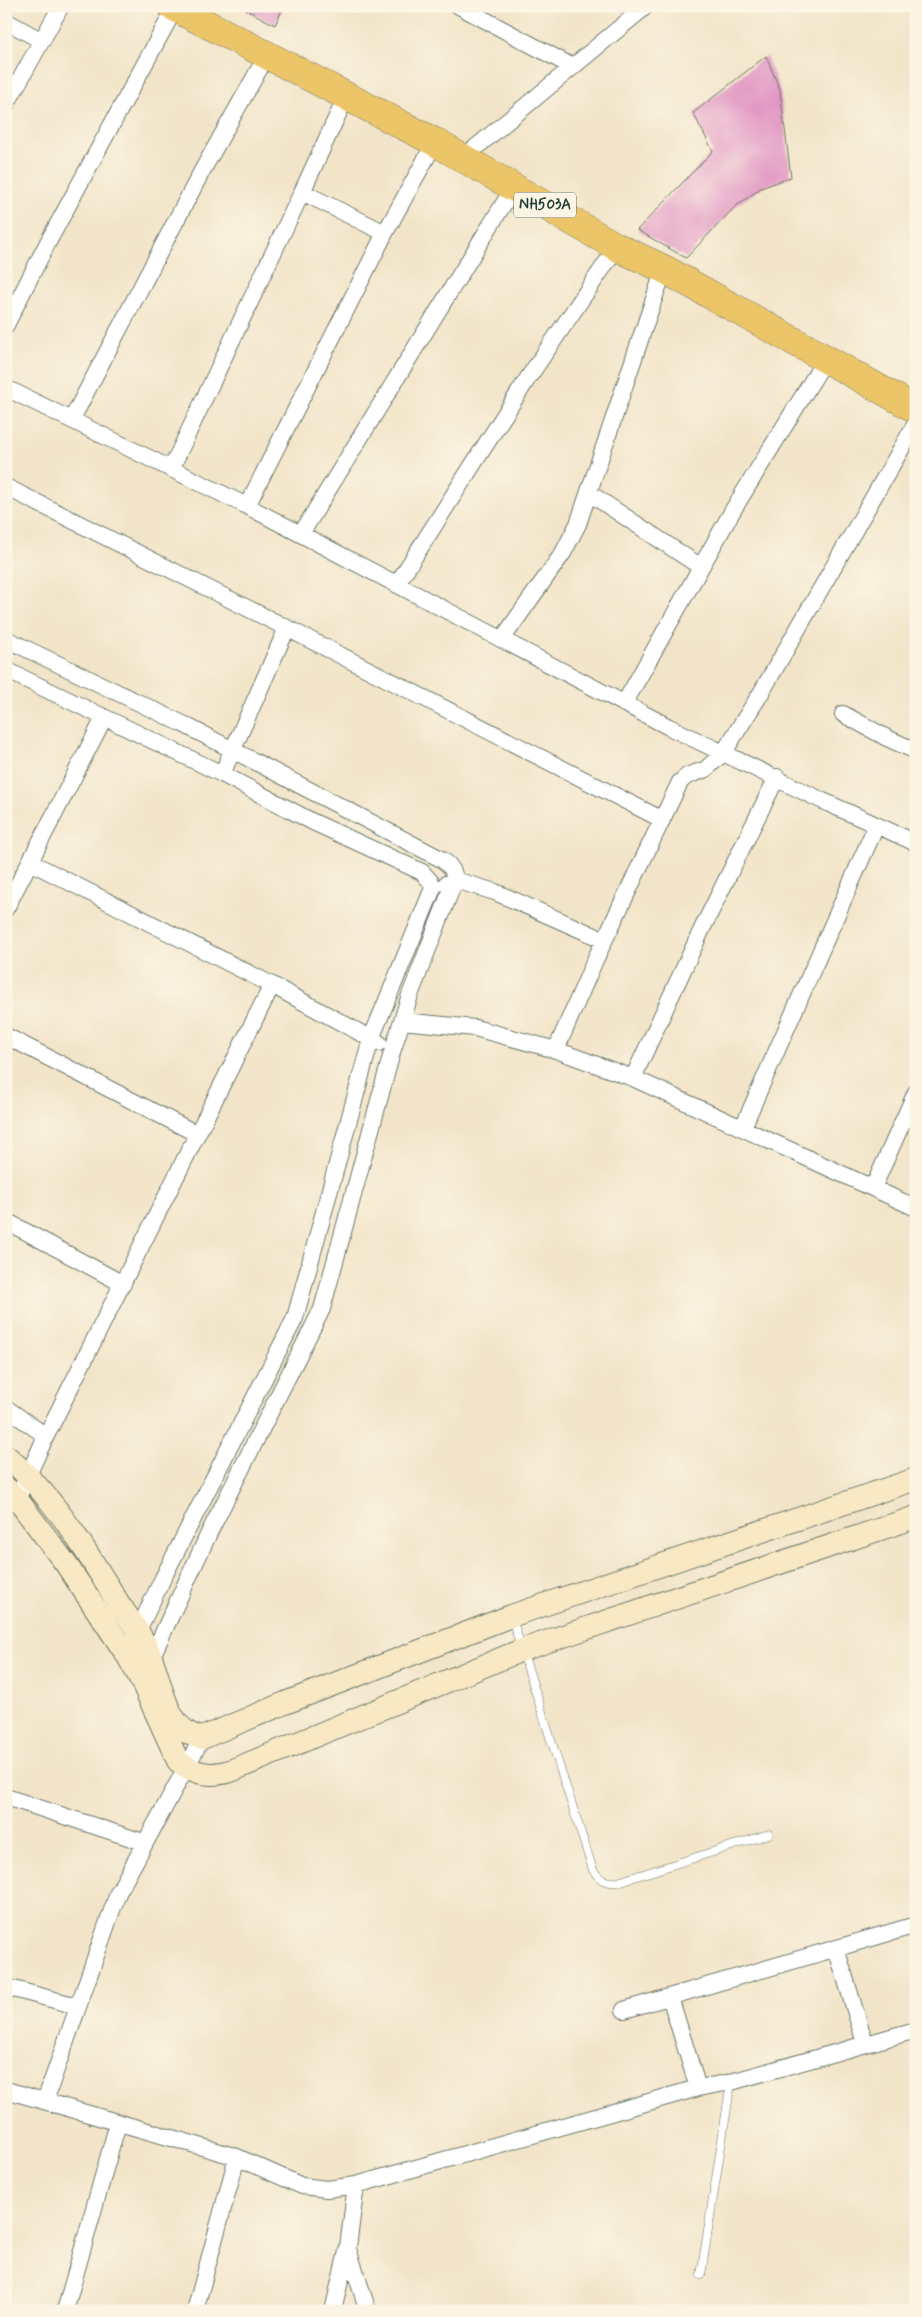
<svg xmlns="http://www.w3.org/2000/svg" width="922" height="2317" viewBox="0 0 922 2317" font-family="Mynerve,sans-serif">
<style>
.building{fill:#e196c3}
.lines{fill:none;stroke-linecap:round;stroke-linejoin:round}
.lane-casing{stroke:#697768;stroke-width:9}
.street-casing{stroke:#697768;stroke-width:18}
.secondary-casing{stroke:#697768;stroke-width:24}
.highway-casing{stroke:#697768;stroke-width:29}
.lane{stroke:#fff;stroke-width:8}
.street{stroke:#fff;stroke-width:16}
.secondary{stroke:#f8e8c3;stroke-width:22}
.highway{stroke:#edc569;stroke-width:28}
.labels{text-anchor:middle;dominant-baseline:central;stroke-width:4;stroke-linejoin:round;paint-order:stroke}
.shield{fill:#fcf5e5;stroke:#617469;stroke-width:1}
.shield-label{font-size:15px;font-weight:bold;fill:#1f3d34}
</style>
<rect width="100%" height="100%" fill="#fcf5e5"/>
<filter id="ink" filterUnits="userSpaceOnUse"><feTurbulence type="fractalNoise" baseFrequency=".02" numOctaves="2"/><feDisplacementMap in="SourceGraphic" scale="10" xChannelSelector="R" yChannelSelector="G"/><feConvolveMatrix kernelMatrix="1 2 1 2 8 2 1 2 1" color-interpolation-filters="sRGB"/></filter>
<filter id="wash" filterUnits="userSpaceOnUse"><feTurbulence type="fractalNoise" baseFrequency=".0096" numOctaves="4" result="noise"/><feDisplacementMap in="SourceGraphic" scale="20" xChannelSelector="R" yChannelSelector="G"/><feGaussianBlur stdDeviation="1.12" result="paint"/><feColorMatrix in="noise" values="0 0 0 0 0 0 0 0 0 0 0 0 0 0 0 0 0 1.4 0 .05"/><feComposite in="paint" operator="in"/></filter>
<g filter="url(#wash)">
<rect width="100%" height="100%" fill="#f2e4c8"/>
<g id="blocks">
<!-- building -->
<path class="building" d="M239,6H284L275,25Z
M766,56L780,90L791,177L761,188L735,207L686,258L637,230L713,151L693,113Z"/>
</g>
</g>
<g filter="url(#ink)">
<use href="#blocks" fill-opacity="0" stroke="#697768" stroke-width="1"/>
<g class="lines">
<!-- lane casing -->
<g class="lane-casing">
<path id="lane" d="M512,1619L593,1870C600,1880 605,1883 618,1882L769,1834
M701,2275L731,2082"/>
</g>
<!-- street casing -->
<g class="street-casing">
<path id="street" d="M459,6L573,67
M6,21L42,41
M6,105L61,6
M463,158L646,6
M302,192L346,97
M6,325L47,244L175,8
M6,388L247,506L669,727L823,801L916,843
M72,419L202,171L266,57
M171,469L302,192L385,233
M6,487L287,628L661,819
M589,493L701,567
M247,506L385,233L435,142
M301,534L514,187
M397,584L528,378L617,247
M503,638L563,553L578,524L664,269
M6,639L183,724L441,859C450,865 454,870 455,880L410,995L393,1049L322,1309L210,1531L149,1663
M6,670L222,774L313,822L422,872L431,882L433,888L371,1039L295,1318L163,1578L134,1639
M624,704L733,510L825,360
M843,714L887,738L916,751
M222,774L287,628
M30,862L272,985L379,1043
M446,884L455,880L495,892L604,940
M6,908L104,718
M402,1021L475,1028L556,1050L633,1078L916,1208
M6,1036L197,1134
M556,1050L595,960L680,782L687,776L706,769L724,752L761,693L916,423
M633,1078L702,929L777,777
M743,1127L876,826
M873,1188L916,1092
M6,1221L123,1284
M6,1408L46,1436
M17,1499L46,1436L272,985
M6,1797L143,1842
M836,1948L865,2043
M6,1987L77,2006
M670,1997L698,2088
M624,2010L916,1925
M6,2090L237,2157L302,2186L327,2189L356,2185L698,2088L731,2082L916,2030
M45,2101L118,1893L202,1738
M348,2249L368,2311
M65,2311L118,2123
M195,2311L237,2157
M333,2311L348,2247L356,2185"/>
</g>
<!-- secondary casing -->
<g class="secondary-casing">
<path id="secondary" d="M6,1456C54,1496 87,1552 119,1604C131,1621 145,1640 152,1660C163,1688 167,1732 202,1738L285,1703L511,1616L916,1479
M6,1488L17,1499L66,1564L127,1655L141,1680L178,1761C196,1775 212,1777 233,1770L522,1650L916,1517"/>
</g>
<!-- highway casing -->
<g class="highway-casing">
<path id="highway" d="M172,6L435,142L617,247L664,269L916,409"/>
</g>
<!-- lane -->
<use href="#lane" class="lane"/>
<!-- street -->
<use href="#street" class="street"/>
<!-- secondary -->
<use href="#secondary" class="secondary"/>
<!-- highway -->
<use href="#highway" class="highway"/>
</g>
</g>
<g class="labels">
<!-- shield labels -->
<rect class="shield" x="514" y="192.5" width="62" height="25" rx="4"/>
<g class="shield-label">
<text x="545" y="205">NH503A</text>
</g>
</g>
<!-- margin -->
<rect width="922" height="2317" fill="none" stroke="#fcf5e5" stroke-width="25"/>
</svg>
